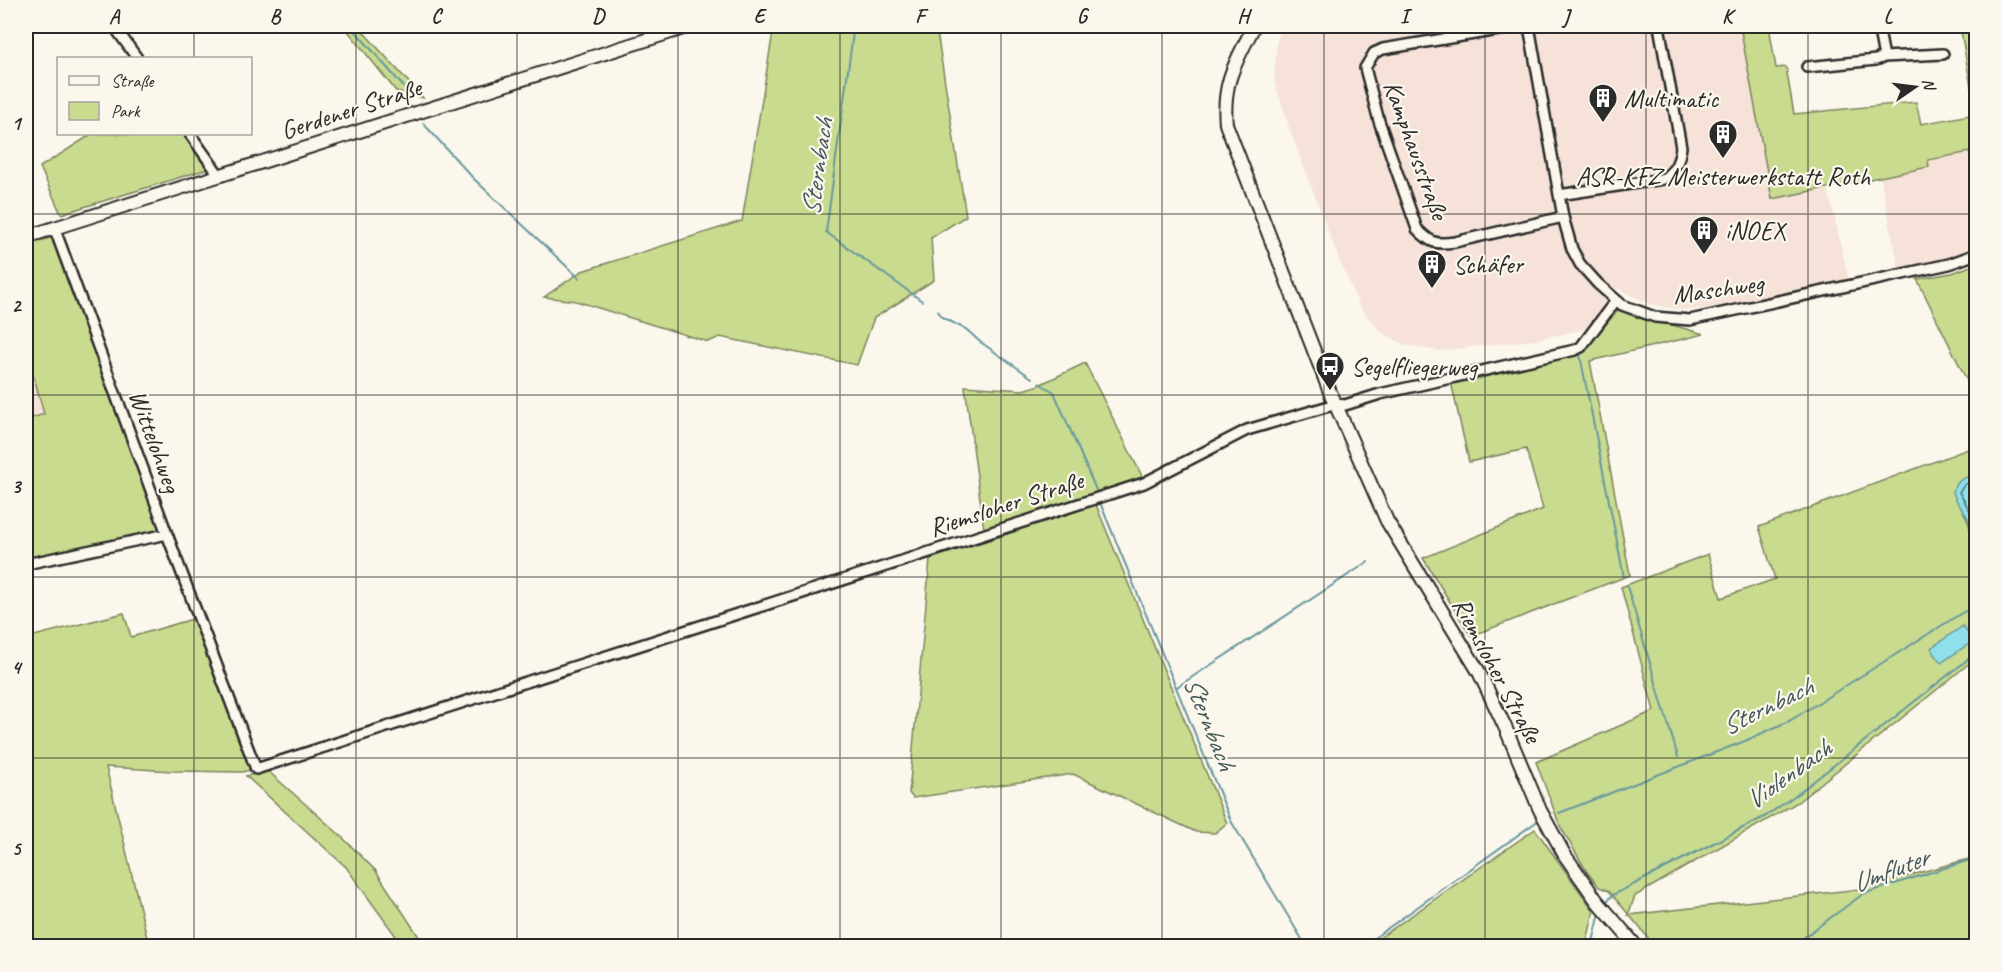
<svg xmlns="http://www.w3.org/2000/svg" width="2002" height="972" viewBox="0 0 2002 972" font-family="Caveat,sans-serif">
<style>
.built{fill:#f6e2d8}
.green{fill:#c9db8f;stroke:#7a835d;stroke-width:1.5}
.water{fill:#90e0eb;stroke:#68989e;stroke-width:1.5}
.lines{fill:none;stroke-linecap:round;stroke-linejoin:round}
.shore{stroke:#537378;stroke-width:1.5}
.stream{stroke:#68989e;stroke-width:2}
.minor-casing{stroke:#2b2b2b;stroke-width:14}
.major-casing{stroke:#2b2b2b;stroke-width:16}
.minor{stroke:#fbf7ec;stroke-width:9}
.major{stroke:#fbf7ec;stroke-width:12}
.grid{fill:none;stroke:#2b2b2b;stroke-width:1.5;stroke-opacity:0.55}
.labels{text-anchor:middle;dominant-baseline:central;stroke-width:4.5;stroke-linejoin:round;paint-order:stroke}
.poi-label{font-size:26px;fill:#2b2b2b;stroke:#fbf7ec;text-anchor:start}
.street-label{font-size:26px;fill:#2b2b2b;stroke:#fbf7ec}
.water-label{font-size:27px;font-style:italic;fill:#44585b;stroke:#fbf7ec}
.neatline{fill:none;stroke:#2b2b2b;stroke-width:2}
.grid-label{font-size:20px;text-anchor:middle;font-weight:bold;fill:#2b2b2b}
</style>
<rect width="100%" height="100%" fill="#fbf7ec"/>
<filter id="ink" filterUnits="userSpaceOnUse"><feTurbulence type="fractalNoise" baseFrequency=".0167" numOctaves="2"/><feDisplacementMap in="SourceGraphic" scale="12" xChannelSelector="R" yChannelSelector="G"/><feConvolveMatrix kernelMatrix="1 2 1 2 8 2 1 2 1" color-interpolation-filters="sRGB"/></filter>
<g filter="url(#ink)">
<!-- built -->
<path class="built" d="M1283,26H1740L1772,198L1828,189L1849,281L1713,308L1682,310L1649,304L1616,288L1585,329L1534,340L1438,351L1405,345L1381,332L1360,307L1340,262L1292,136L1274,80L1277,39Z
M1976,151V247L1943,260L1899,269L1880,176L1929,167L1928,160Z
M26,348L44,414L26,420Z"/>
<!-- green -->
<path class="green" d="M344,26H358L423,98L396,91Z
M774,26H936L966,216L931,238L934,280L874,318L857,365L720,337L708,342L576,301L544,297L582,271L742,221Z
M1740,26H1769L1776,68L1786,67L1794,114L1916,102L1921,124L1976,114L1960,26H1976V151L1928,160L1929,167L1772,199Z
M92,134H184L207,169L61,214L40,167Z
M57,236L160,531L26,559V420L44,414L26,348V245Z
M1976,264V399L1917,279L1952,273Z
M1618,310L1704,334L1590,361L1630,575L1471,636L1423,558L1543,509L1526,449L1469,462L1451,382L1583,351Z
M1085,363L1144,480L984,529L965,386L1023,390L1039,385Z
M1976,446V477L1972,476L1962,509C1984,546 1976,615 1976,658L1798,802L1635,896L1628,915L1860,889L1976,857V946H1655L1609,891L1599,887L1587,872L1560,826L1536,762L1654,711L1621,587L1708,554L1721,598L1775,579L1759,527Z
M1096,505L1227,823L1215,833L1196,832L1073,774L913,798L909,793L930,559Z
M124,613L131,637L196,618L251,770L242,772L173,771L106,767L149,946H26V638Z
M268,771L340,835L376,871L425,946H403L346,867L246,776Z
M1535,829L1594,911L1586,946H1368Z"/>
<!-- water -->
<path class="water" d="M1972,476L1976,477V562L1968,518L1956,500L1953,492C1957,481 1961,478 1972,476Z
M1963,626L1973,641L1941,663L1931,648Z"/>
<g class="lines">
<!-- shore -->
<path class="shore" d="M1976,482L1965,484L1959,492L1973,516L1976,530"/>
<!-- stream -->
<path class="stream" d="M351,26L409,93
M854,26L826,232L922,301
M423,123L473,178L579,278
M938,311L942,317L967,330L979,341L1032,378
M1580,355L1624,577
M1039,383L1054,392L1096,490
M1101,505L1231,821L1306,946
M1627,586L1678,757
M1177,687L1368,562
M1559,813L1745,741L1791,720L1965,611L1971,612L1976,616
M1606,902L1613,895L1766,816L1800,792L1976,653
M1363,946L1539,820
M1592,946L1600,913
M1792,946L1863,894L1976,858"/>
<!-- minor casing -->
<g class="minor-casing">
<path id="minor" d="M114,26L137,58
M1523,26L1383,49L1374,53L1365,68L1379,121L1417,229C1431,243 1435,245 1455,242L1563,217
M1529,26L1563,217L1572,249L1580,264L1598,284L1622,305L1655,317L1690,320L1949,264L1976,254
M1878,26L1884,57
M1807,67L1876,60L1884,57L1943,54
M190,134L219,175
M1559,195L1663,179C1676,170 1679,162 1681,147L1659,26
M54,227L167,534L256,769L1144,483L1247,430L1336,404L1345,405L1380,394L1575,350L1581,347L1616,300
M26,564L167,534"/>
</g>
<!-- major casing -->
<g class="major-casing">
<path id="major" d="M1254,26C1236,62 1222,82 1226,124L1330,392L1387,521L1479,672L1506,729L1540,810L1564,854L1597,901L1636,946
M26,237L690,26"/>
</g>
<!-- minor -->
<use href="#minor" class="minor"/>
<!-- major -->
<use href="#major" class="major"/>
</g>
</g>
<!-- grid -->
<path class="grid" d="M194,26V58M356,26V946M517,26V946M678,26V946M840,26V946M1001,26V946M1162,26V946M1324,26V946M1485,26V946M1646,26V946M1808,26V946M194,134V946M26,214H1976M26,395H1976M26,577H1976M26,758H1976"/>
<!-- icons -->
<defs>
<g id="building-pin" transform="scale(1.5)"><path d="M0 17L-7.5 6A9.5 9.5 0 1 1 7.5 6Z" fill="#2b2b2b" stroke="#fbf7ec"/><path d="M-4-6H4V6H1V3H-1V6H-4ZM-2.5-4.3h1.7v1.8h-1.7ZM.8-4.3h1.7v1.8H.8ZM-2.5-1h1.7V.8h-1.7ZM.8-1h1.7V.8H.8Z" fill="#fff"/></g>
<g id="bus-pin" transform="scale(1.5)"><path d="M0 17L-7.5 6A9.5 9.5 0 1 1 7.5 6Z" fill="#2b2b2b" stroke="#fbf7ec"/><path d="M-5-6H5V4H4V6H2V4H-2V6H-4V4H-5ZM-3.5-4V0h7V-4ZM-3.5 1.2v1.5H-2V1.2ZM2 1.2v1.5H3.5V1.2Z" fill="#fff"/></g>
</defs>
<g fill-rule="evenodd">
<use href="#building-pin" x="1603" y="98"/>
<use href="#building-pin" x="1723" y="134"/>
<use href="#building-pin" x="1704" y="230"/>
<use href="#building-pin" x="1432" y="264"/>
<use href="#bus-pin" x="1330" y="366"/>
</g>
<g class="labels">
<!-- poi labels -->
<g class="poi-label">
<text x="1624" y="98">Multimatic</text>
<text x="1723" y="176" text-anchor="middle">ASR-KFZ Meisterwerkstatt Roth</text>
<text x="1725" y="230">iNOEX</text>
<text x="1453" y="264">Schäfer</text>
<text x="1351" y="366">Segelfliegerweg</text>
</g>
<!-- street labels -->
<g class="street-label">
<text transform="translate(351 109) rotate(-18)">Gerdener Straße</text>
<text transform="translate(1416 150) rotate(70)">Kamphausstraße</text>
<text transform="translate(1718 289) rotate(-8)">Maschweg</text>
<text transform="translate(155 441) rotate(70)">Wittelohweg</text>
<text transform="translate(1006 504) rotate(-18)">Riemsloher Straße</text>
<text transform="translate(1497 670) rotate(62)">Riemsloher Straße</text>
</g>
<!-- water labels -->
<g class="water-label">
<text transform="translate(817 167) rotate(-82)">Sternbach</text>
<text transform="translate(1767 706) rotate(-26)">Sternbach</text>
<text transform="translate(1210 723) rotate(68)">Sternbach</text>
<text transform="translate(1788 774) rotate(-36)">Violenbach</text>
<text transform="translate(1890 870) rotate(-21)">Umfluter</text>
</g>
</g>
<!-- margin -->
<rect width="2002" height="972" fill="none" stroke="#fbf7ec" stroke-width="66"/>
<!-- legend -->
<rect x="57" y="57" width="195" height="78" fill="#fbf7ec" stroke="#a8a59f" stroke-width="1.5"/>
<rect x="69" y="76" width="30" height="9" fill="#fbf7ec" stroke="#a8a59f" stroke-width="1.5"/>
<text x="111" y="87" font-size="18" fill="#2b2b2b">Straße</text>
<rect x="69" y="102" width="30" height="18" fill="#c9db8f" stroke="#a8a59f" stroke-width="1.5"/>
<text x="111" y="117" font-size="18" fill="#2b2b2b">Park</text>
<!-- north arrow -->
<g transform="translate(1915 87) rotate(76)" stroke="#fbf7ec" stroke-width="4.5" paint-order="stroke">
<path d="M0-4.5L10 22L0 15L-10 22Z" fill="#2b2b2b"/>
<text y="-9" font-size="16" font-weight="bold" text-anchor="middle" fill="#2b2b2b">N</text>
</g>
<rect x="33" y="33" width="1936" height="906" class="neatline"/>
<g class="grid-label">
<text x="114" y="23">A</text>
<text x="275" y="23">B</text>
<text x="436" y="23">C</text>
<text x="598" y="23">D</text>
<text x="759" y="23">E</text>
<text x="920" y="23">F</text>
<text x="1082" y="23">G</text>
<text x="1243" y="23">H</text>
<text x="1404" y="23">I</text>
<text x="1566" y="23">J</text>
<text x="1727" y="23">K</text>
<text x="1888" y="23">L</text>
<text x="16" y="130">1</text>
<text x="16" y="312">2</text>
<text x="16" y="493">3</text>
<text x="16" y="674">4</text>
<text x="16" y="855">5</text>
</g>
</svg>
